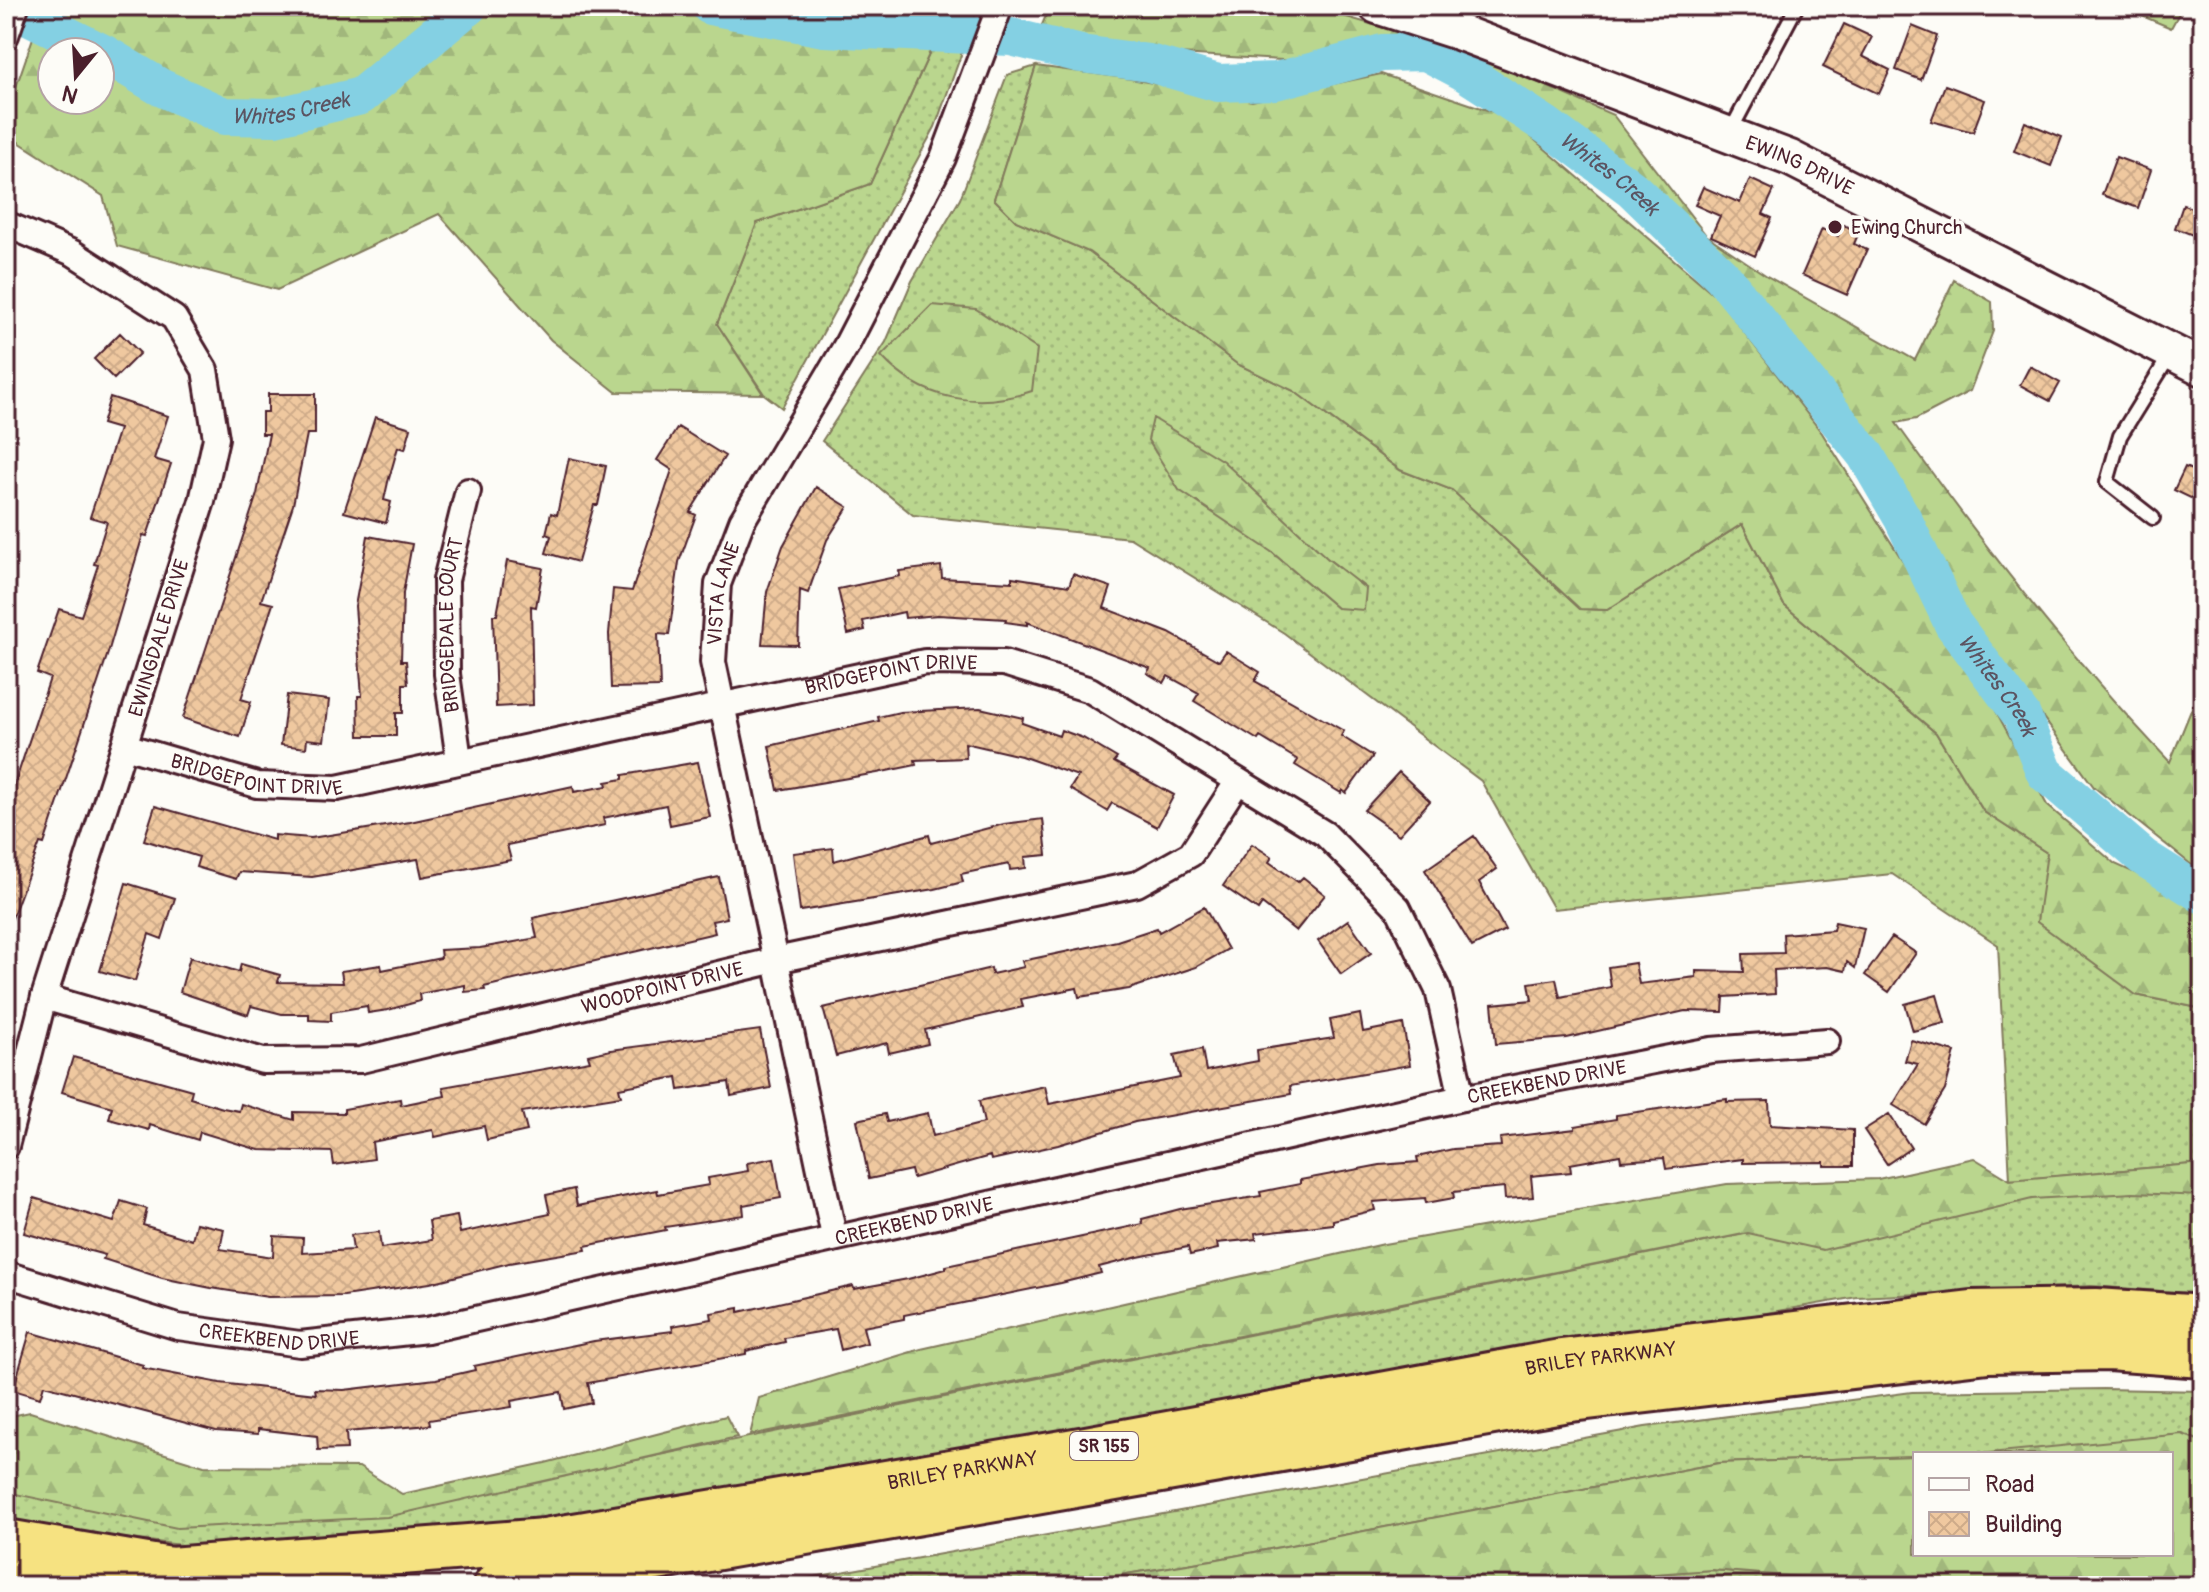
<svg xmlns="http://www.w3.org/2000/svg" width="2209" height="1592" viewBox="0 0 2209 1592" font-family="Pangolin,sans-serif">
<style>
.grass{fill:url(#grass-dots);stroke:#827a5c;stroke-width:2;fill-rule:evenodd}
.forest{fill:url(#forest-firs);stroke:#827a5c;stroke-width:2;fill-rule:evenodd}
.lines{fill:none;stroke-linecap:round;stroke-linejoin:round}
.river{stroke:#84d0e3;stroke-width:38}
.building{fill:url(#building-cross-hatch);stroke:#4a1f2b;stroke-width:2}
.lane-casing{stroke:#4a1f2b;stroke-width:18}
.street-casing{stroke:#4a1f2b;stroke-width:30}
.secondary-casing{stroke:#4a1f2b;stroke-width:40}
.highway-casing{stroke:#4a1f2b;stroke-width:50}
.lane{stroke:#fdfcf7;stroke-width:12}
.street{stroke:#fdfcf7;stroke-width:24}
.secondary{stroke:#fdfcf7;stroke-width:34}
.highway{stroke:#f6e281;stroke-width:44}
.poi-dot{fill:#4a1f2b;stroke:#fdfcf7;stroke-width:3}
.labels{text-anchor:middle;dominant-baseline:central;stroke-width:7;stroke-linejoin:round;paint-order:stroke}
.shield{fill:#fdfcf7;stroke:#806168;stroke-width:2}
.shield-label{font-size:18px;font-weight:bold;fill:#4a1f2b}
.street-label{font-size:20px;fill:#4a1f2b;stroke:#fdfcf7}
.poi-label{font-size:20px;fill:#4a1f2b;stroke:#fdfcf7;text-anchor:start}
.water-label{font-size:22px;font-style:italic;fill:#5b5462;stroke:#fdfcf7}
</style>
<defs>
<pattern id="grass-dots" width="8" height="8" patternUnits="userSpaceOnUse" patternTransform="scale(2)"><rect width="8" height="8" fill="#bad68e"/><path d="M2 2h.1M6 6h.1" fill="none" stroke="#a1b77b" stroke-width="1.8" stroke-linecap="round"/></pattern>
<pattern id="forest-firs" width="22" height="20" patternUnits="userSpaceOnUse" patternTransform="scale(2)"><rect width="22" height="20" fill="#bad68e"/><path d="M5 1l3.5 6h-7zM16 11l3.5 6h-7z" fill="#a1b77b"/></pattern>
<pattern id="building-cross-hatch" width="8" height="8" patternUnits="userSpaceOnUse" patternTransform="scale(2)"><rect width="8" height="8" fill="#efc89f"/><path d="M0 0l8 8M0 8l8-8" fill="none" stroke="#ceab89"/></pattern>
</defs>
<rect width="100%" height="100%" fill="#fdfcf7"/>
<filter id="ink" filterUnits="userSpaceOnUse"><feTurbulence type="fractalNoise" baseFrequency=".0125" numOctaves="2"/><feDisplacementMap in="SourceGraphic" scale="16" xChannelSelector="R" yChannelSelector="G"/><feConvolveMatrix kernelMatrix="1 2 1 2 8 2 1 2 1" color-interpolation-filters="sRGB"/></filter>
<g filter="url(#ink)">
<!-- grass -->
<path class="grass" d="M951,6H975V16L935,127L782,408L764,394L717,324L757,223L870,184Z
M1036,66L994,199L1016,221L1089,252L1237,364L1294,391L1400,470L1452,490L1580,609L1607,610L1742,524L1784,605L1936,733L1984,812L2047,853L2136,995L2203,1009V1163L2011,1180L2203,1196V1294L2091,1286L1857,1297L616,1516L198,1547L6,1524V1478L420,1504L2010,1180L1998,945L1892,874L1554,909L1481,781L1284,633L1130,538L913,515L822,441L886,342L912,281L960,199L1007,75ZM1273,553L1328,559L1366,588L1337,608Z
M2103,1389L2203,1391V1442L2182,1434L2024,1452L1719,1463L1218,1559L1053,1586H764L1645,1427L1912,1392Z
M1712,1570L1913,1586H1540L1565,1580Z"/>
<!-- forest -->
<path class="forest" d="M44,6H951L870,184L757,223L717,324L763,394L616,392L551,340L439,214L277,290L117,246L103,196L6,134V116ZM100,52V100H52V52Z
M1050,6H1309L1470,53L1613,115L1706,235L1767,276L1915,360L1954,280L1992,302L1993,331L1970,391L1916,419L1896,423C1981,542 2069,656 2170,762L2203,681V874L2094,787L1967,614L1857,423L1722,261L1593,140L1471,63L1406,42L1298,61L1145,52L1039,32Z
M2118,6H2183L2171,28Z
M1036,66L1125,78L1252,101L1381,74L1508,117L1716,296L1822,433L1985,691L2047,805L2115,864L2203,904V1009L2136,995L2037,922L2047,853L1984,812L1936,733L1784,605L1742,524L1607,610L1580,609L1452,490L1400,470L1294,391L1237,364L1089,252L1016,221L994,199Z
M932,305L976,309L1037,349L1032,391C977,410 921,400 881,356Z
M1153,418L1223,461L1328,559L1366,589L1364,610L1337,608L1273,553L1179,490L1148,440Z
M1974,1158L2010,1180L2203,1163V1196L2133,1193L2032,1199L1823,1250L1748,1233L750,1435L759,1398L921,1349L1384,1244L1727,1184L1878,1179Z
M30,1412L204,1466L359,1467L402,1494L545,1463L726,1416L737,1437L387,1517L177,1528L6,1492V1417Z
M2182,1434L2203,1442V1586H1913L1712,1570L1565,1580L1540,1586H1053L1218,1559L1719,1463L1915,1456V1554H2171V1454H1979Z"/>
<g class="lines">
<!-- river -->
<g class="river">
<path id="s1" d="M8,6L105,54L160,87L224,116L275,117L361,96L469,6"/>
<path id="s2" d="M710,6L824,28L1011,37L1081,54L1149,63L1218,83L1276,81L1382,53L1426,52L1464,72L1546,125L1632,189L1722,276L1865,454L1903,519L1953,624L2022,716L2045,773L2143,857L2203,895"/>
</g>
</g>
<!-- building -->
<path class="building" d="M1844,24L1872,37L1862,56L1890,70L1879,94L1823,67Z
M1912,26L1937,36L1921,80L1896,70Z
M1945,85L1985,100L1973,132L1931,121Z
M2025,122L2062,137L2051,166L2014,151Z
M2116,157L2151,170L2138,208L2102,195Z
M1750,179L1774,190L1763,214L1772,218L1755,256L1711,236L1720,216L1695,205L1703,187L1740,203Z
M2183,205L2203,212V239L2175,228Z
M1843,225L1859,232L1854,244L1867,250L1847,295L1802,275L1822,229L1838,236Z
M120,333L140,353L114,379L94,359Z
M2030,366L2060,383L2050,401L2020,385Z
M268,394H315V434H307L293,505L261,601L273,604L241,699L251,702L240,737L183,718L257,494L269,434H262V412H268Z
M110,397L168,416L154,459L171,464L147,536L143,535L108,653L44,844L40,843L6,934V810L50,678L37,673L59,609L81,616L98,565L94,564L107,522L90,517L119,429L102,424Z
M375,417L411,428L405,449L398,447L388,482L384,500L391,502L386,523L344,512Z
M678,427L725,456L690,512L696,515L679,562L669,635L658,634L660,687L611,688L609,634L613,589L632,591L672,470L657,460Z
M569,458L606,466L598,505H594L578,562L546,553L551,536L546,534L551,513L557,515Z
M2185,467L2203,475V504L2174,490Z
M816,487L848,507L827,540L808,593L800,590L798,645L762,644L767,592L783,546Z
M368,536L412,544L403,593L401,661H406L408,684H403V713H396V736H359L358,696H362L355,606Z
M507,561L543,568L536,607L531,606L533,705L496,707L493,615H497Z
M941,566L942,578L1012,582V577L1069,586L1073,574L1111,587L1104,608L1169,633L1219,661L1226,651L1260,672L1255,681L1344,731L1341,736L1373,756L1346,793L1342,790L1341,793L1295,765L1298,760L1260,737L1258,740L1194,701L1199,693L1168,676L1164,683L1147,673L1150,668L1027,622V625L1005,622L1006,619L938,615L905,618L904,612L863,621L865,630L848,634L838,589L900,576L899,571Z
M287,695L329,700L324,741L307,739L306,748L281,745Z
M980,708L1023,718L1022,723L1059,736L1061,730L1083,738L1117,758L1114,762L1174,795L1157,827L1112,803L1107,811L1070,789L1078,776L1021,756L965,743L966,758L915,760L916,765L877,773L778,790L769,746L879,721L878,717L900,712Z
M698,762L710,817L670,825L666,805L603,818L605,825L507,845L511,860L422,877L418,859L312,877L239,872L236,879L196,867L199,857L144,840L155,806L274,840V835L311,838L410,822L573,786L574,792L607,786L606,782L623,779V775Z
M1399,772L1430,801L1399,835L1364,810Z
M1043,819L1047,855L1025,857L1026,868L1010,870L1009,864L961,874L963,882L935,889L800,911L793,853L833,848L834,861L929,835L931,843L1004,824Z
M1474,836L1497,869L1479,882L1505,930L1472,947L1425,870Z
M1252,844L1272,857L1269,862L1298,882L1303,877L1325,895L1296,931L1262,904L1258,910L1223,886Z
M719,877L727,918L712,921L715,933L484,987L485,990L465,992V985L419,994L420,1001L388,1010L368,1013L367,1006L331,1012V1021L309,1020V1014H282L251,1006L248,1015L180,992L190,957L239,972L241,964L280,975L278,982L343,983L341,971L381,965L382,970L441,958L440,950L480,948L537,938L533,918Z
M126,883L175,898L162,939L149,934L135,981L100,971Z
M1204,907L1228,949L1196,967L1129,989L1079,997L1077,988L1021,999L1023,1007L925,1030L928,1044L889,1053L887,1043L836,1056L823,1008L991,968L992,974L1024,967L1022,961L1117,941L1157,928L1159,932Z
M1348,920L1371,953L1341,974L1318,941Z
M1835,922L1864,928L1855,968L1847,962L1845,971L1827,967L1774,970L1775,994L1724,997L1723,1012L1685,1011L1567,1038L1496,1044L1492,1004L1532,1000L1529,983L1556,979L1560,997L1611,987L1608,967L1635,963L1639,984L1696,977V971L1744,972L1743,954L1784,953L1783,934L1833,930Z
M1892,937L1916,953L1889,992L1865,975Z
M1937,995L1945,1023L1913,1031L1905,1004Z
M1360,1014L1363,1032L1403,1024L1410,1065L1290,1086L1291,1094L1135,1122L1058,1145L991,1160L990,1156L913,1178L911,1170L869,1179L857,1120L885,1114L887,1122L928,1113L933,1136L984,1123L979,1101L1045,1086L1049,1104L1180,1078L1174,1055L1202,1049L1206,1071L1258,1061L1257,1050L1334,1038L1330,1020Z
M760,1030L771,1088L731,1096L729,1082L679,1090L677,1077L619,1088L621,1096L522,1112L527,1131L487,1140L484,1126L435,1137L433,1130L372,1142L374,1159L334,1165L332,1152L259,1150L200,1132L198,1140L150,1125L149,1130L109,1119L112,1107L62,1092L73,1057L192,1090L190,1098L223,1108L239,1111L241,1104L294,1120V1112L344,1113V1109L400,1099L401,1105L445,1096L443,1087L590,1061L588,1055L611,1050Z
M1911,1040L1955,1052L1945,1090L1924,1124L1893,1105L1918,1064L1905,1061Z
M1727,1099V1102L1769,1101L1770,1125L1853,1130V1166H1824V1162L1743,1163V1159L1666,1169L1664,1158L1621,1161L1620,1155L1570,1164L1571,1172L1531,1176L1533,1197L1505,1199L1504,1187L1453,1192L1454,1198L1426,1203L1425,1198L1373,1202L1375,1210L1333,1220V1224L1255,1233L1256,1239L1217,1243L1218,1249L1190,1255L1188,1247L1138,1257L1099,1267L1101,1273L1061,1283L904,1315V1319L863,1327L867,1343L841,1350L836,1329L784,1338L785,1342L746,1351V1354L588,1383L592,1403L564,1409L561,1392L511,1401L512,1407L429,1420L430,1425L346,1432L347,1449L318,1450L317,1436L258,1429V1434L216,1431L44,1385L40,1398L13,1390L30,1332L143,1365L142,1368L220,1383L316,1394L315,1389L344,1390L436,1379L475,1370L474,1366L594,1341L673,1331L672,1326L712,1319L711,1313L739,1308V1312L853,1286L854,1289L908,1279L946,1269V1266L1143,1224L1142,1219L1180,1209L1261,1196L1260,1192L1300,1184V1180L1380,1165L1418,1162L1417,1157L1453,1149L1501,1146L1500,1138L1575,1129V1126L1616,1119V1115Z
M1889,1114L1911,1148L1887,1164L1864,1130Z
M774,1158L781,1198L743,1205L744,1215L665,1227L666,1230L585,1246L586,1250L509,1263L430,1283L344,1296L268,1297L211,1288L162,1278L103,1259L105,1255L24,1233L34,1198L114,1222L121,1201L147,1209L143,1225L192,1240L196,1223L224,1229L220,1249L273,1257L274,1236L303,1238L302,1253L353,1250L351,1235L379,1232L381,1248L432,1240L429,1221L457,1216L460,1233L550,1214L546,1195L574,1189L577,1206L657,1190L658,1194L709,1185L708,1178L748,1171L747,1163Z"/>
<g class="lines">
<!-- lane casing -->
<g class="lane-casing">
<path id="lane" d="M1730,132L1797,6
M2153,518L2107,482L2120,436L2170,355"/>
</g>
<!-- street casing -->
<g class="street-casing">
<g id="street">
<path d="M6,35L16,6"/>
<path d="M6,224L73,253L174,318L205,370L216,438L202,501L44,997L6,1146"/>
<path id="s3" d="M125,746L257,785L337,788L925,662L1004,663L1090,690L1325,834L1398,908L1438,990L1462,1098"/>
<path id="s4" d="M459,760L447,674L446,580L468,491"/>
<path id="s5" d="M44,997L263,1061L361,1060L776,960L1137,884L1191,854L1238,781"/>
<path id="s6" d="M834,1236L713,662L718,584L742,521L846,346L943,158L1000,6"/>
<path id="s7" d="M6,1274L178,1327L300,1344L427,1330L1462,1098L1711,1050L1827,1041"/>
</g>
</g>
<!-- secondary casing -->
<g class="secondary-casing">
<g id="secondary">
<path id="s8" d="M1377,6L1461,33L1790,158L2203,368"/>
</g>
</g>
<!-- highway casing -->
<g class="highway-casing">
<g id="highway">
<path id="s9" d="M6,1542L170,1570L545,1541L1081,1450L1561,1362L1971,1313L2096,1311L2203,1318"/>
<path d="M6,1581L57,1586"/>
<path d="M496,1586L1562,1400L1988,1350L2109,1348L2203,1355"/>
</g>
</g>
<!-- lane -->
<use href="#lane" class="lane"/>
<!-- street -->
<use href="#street" class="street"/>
<!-- secondary -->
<use href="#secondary" class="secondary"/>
<!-- highway -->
<use href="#highway" class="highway"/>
</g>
</g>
<!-- markers -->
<circle class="poi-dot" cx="1835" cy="227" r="8"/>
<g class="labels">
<!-- shield labels -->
<rect class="shield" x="1070" y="1432" width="68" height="28" rx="6"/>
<g class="shield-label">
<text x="1104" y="1446">SR 155</text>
</g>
<!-- street labels -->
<g class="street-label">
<text stroke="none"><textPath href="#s8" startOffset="452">EWING DRIVE</textPath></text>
<text stroke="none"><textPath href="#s6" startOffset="656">VISTA LANE</textPath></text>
<text stroke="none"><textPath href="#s4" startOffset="136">BRIDGEDALE COURT</textPath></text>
<text transform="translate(159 638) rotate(-73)">EWINGDALE DRIVE</text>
<text stroke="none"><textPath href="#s3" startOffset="784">BRIDGEPOINT DRIVE</textPath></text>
<text stroke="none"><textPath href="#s3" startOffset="136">BRIDGEPOINT DRIVE</textPath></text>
<text stroke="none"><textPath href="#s5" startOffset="636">WOODPOINT DRIVE</textPath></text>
<text stroke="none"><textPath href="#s7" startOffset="1578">CREEKBEND DRIVE</textPath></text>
<text stroke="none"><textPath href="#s7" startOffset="930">CREEKBEND DRIVE</textPath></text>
<text stroke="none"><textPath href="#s7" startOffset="282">CREEKBEND DRIVE</textPath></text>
<text stroke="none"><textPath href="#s9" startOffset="1614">BRILEY PARKWAY</textPath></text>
<text stroke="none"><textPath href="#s9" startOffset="966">BRILEY PARKWAY</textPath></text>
</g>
<!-- poi labels -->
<g class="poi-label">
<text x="1851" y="227">Ewing Church</text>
</g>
<!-- water labels -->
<g class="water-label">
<text stroke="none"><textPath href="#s1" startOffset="310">Whites Creek</textPath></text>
<text stroke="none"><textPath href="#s2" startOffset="948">Whites Creek</textPath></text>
<text stroke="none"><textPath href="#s2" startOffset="1596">Whites Creek</textPath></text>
</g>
</g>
<!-- margin -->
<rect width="2209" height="1592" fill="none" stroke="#fdfcf7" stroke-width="32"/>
<rect x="16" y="16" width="2177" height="1560" fill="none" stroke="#4a1f2b" stroke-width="3" filter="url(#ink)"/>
<!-- legend -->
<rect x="1913" y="1452" width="260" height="104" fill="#fdfcf7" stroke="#b5a4a5" stroke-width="2"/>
<rect x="1929" y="1478" width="40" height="12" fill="#fdfcf7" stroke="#b5a4a5" stroke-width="2"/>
<text x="1985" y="1492" font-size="24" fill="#4a1f2b">Road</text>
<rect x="1929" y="1512" width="40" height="24" fill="url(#building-cross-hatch)" stroke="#b5a4a5" stroke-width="2"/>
<text x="1985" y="1532" font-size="24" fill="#4a1f2b">Building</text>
<!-- north arrow -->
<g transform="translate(76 76) rotate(198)"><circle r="38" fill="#fdfcf7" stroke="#b5a4a5" stroke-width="2"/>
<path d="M0-6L14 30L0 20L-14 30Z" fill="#4a1f2b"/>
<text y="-12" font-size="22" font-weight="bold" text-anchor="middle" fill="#4a1f2b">N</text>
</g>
</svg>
